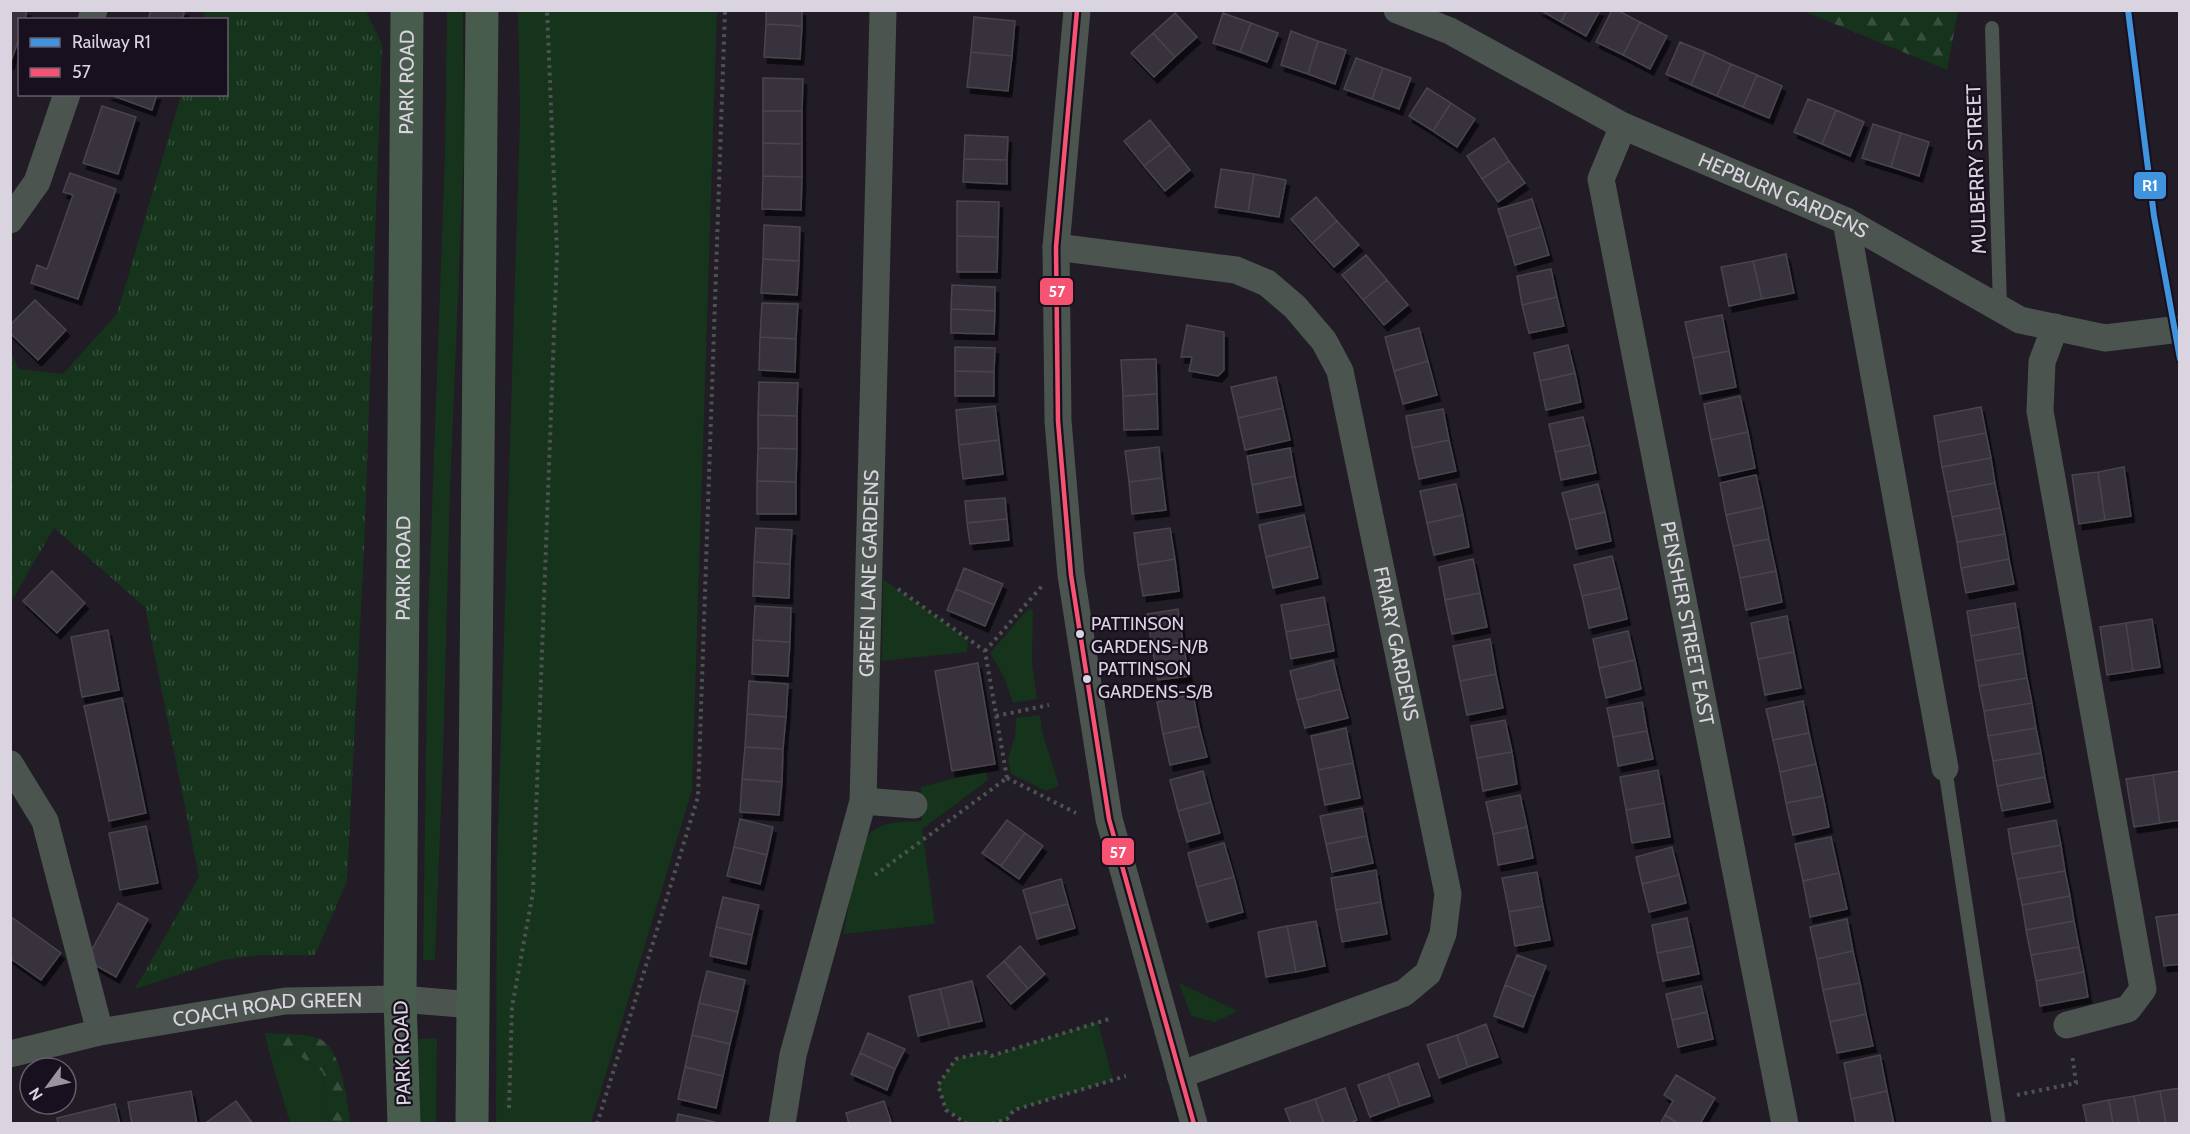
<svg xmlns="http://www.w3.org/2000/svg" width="2190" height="1134" viewBox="0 0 2190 1134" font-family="Cabin,sans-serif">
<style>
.green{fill:#16331c}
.forest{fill:url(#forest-firs)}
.park{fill:url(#park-tufts)}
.building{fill:#38333c;stroke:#49444d;stroke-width:1.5;filter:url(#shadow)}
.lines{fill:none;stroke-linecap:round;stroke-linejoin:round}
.path{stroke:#4e5352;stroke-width:4;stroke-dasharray:3 4.5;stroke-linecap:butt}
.lane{stroke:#4b544e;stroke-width:14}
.street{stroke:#4b544e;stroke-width:27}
.highway{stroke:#485c4d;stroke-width:33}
.bus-1-casing{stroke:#180f1f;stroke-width:9}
.bus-1{stroke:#f65372;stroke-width:4.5}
.rail-1-casing{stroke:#180f1f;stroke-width:10}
.rail-1{stroke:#4094de;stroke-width:6}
.bus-dot{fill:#dad4e0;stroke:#180f1f;stroke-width:2}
.labels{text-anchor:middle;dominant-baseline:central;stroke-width:4.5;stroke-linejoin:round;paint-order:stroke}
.bus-label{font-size:18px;fill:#dad4e0;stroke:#180f1f;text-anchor:start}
.street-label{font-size:20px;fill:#dad4e0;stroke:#180f1f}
.line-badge{stroke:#180f1f;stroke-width:2}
.badge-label{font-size:16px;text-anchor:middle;font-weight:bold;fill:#fff}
</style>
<defs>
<pattern id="forest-firs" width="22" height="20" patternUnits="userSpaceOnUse" patternTransform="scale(1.5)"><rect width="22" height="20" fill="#16331c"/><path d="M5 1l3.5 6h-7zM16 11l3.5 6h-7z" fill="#37503d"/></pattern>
<pattern id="park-tufts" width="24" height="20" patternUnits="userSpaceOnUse" patternTransform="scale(1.5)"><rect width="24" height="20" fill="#16331c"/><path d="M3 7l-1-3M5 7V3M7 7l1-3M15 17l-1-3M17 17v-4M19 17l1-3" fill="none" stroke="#37503d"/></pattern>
<filter id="shadow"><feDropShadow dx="3.5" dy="6" stdDeviation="0" flood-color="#0009"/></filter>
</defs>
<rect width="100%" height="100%" fill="#211c25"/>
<!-- green -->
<path class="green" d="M463,10L464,153L450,490L443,759L435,960H423L428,618L445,153L447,11Z
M518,11H717L692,790L591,1123H496L497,859L520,117Z
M883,579L968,640L967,652L882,661Z
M1029,608L1033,611L1032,662L1037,699L1013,703L1004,677L990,653Z
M1040,715L1042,731L1059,786L1046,791L1011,774L1008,759L1015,735L1016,718Z
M986,770L988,780L922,829L935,924L843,934L861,844C877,820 895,822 922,821L921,787Z
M1179,983L1238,1011L1215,1022L1191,1016Z
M1098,1022L1113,1080L1014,1110L1007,1119L992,1123H967L946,1110L938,1085L956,1059L985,1052L991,1056Z
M437,1038L436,1123H420L418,1039Z
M269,1052L298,1055L323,1072L329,1123H290Z"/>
<!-- forest -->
<path class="forest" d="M1803,11H1958L1947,70Z
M265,1033C280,1034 306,1033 320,1039C341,1048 348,1102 350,1123H329L323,1072L298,1055L269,1052Z"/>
<!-- park -->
<path class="park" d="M205,11H366L382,44L364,550L347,881L315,955H259L223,960L135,989L199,877L145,607L54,528L11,602V353L19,369L63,374L117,314L181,95L226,94V20L203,19Z"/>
<!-- building -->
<path class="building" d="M10,10H27L25,20H20V36L10,64Z
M151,10H185L182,20H148Z
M766,10H802V26L766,24Z
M1540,10H1567L1561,22Z
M1567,10H1600L1586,36L1561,22Z
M1612,10H1617L1640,22L1623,55L1596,42Z
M1175,13L1197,37L1175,57L1153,33Z
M1223,13L1251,23L1240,52L1213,43Z
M974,17L1015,21L1012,56L971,52Z
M1640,22L1667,36L1650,69L1623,55Z
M1251,23L1278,33L1267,62L1240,52Z
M766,24L802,26L800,59L764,57Z
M1291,31L1318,41L1308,74L1281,65Z
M1153,33L1175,57L1154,77L1131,53Z
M1318,41L1346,50L1335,84L1308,74Z
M1680,42L1705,52L1691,85L1666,74Z
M971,52L1012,56L1008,91L967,87Z
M1705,52L1731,64L1717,96L1691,85Z
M1356,58L1383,68L1372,99L1344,89Z
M1731,64L1757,75L1743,107L1717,96Z
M1383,68L1411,78L1399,109L1372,99Z
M1757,75L1782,86L1769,118L1743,107Z
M763,78L803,79L802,111H763Z
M1427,88L1451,103L1433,131L1409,116Z
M108,94H157L152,110Z
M1808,99L1836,110L1822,144L1794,132Z
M1451,103L1475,119L1457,147L1433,131Z
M102,106L136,117L118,174L83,163Z
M1836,110L1864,122L1850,156L1822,144Z
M763,111H802V144L763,143Z
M1150,120L1170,145L1144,166L1124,141Z
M1873,124L1901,133L1891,167L1862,158Z
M1901,133L1929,142L1919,176L1891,167Z
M965,135L1008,137L1007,160L964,159Z
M1494,138L1509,161L1482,179L1467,156Z
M763,143L802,144V177L763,176Z
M1170,145L1190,170L1165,191L1144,166Z
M964,159L1007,160V184L963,182Z
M1509,161L1525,183L1498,202L1482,179Z
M1221,169L1254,174L1248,212L1215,207Z
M70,173L116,189L78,299L31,283L37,265L47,269L73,195L63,192Z
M1254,174L1286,180L1279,217L1248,212Z
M763,176L802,177L801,210L762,209Z
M1316,197L1337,221L1312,243L1291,219Z
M1532,199L1541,227L1507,237L1498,209Z
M957,201L999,202L998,237L957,236Z
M1337,221L1359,245L1334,267L1312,243Z
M764,225L800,227L799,261L763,259Z
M1541,227L1549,255L1515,265L1507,237Z
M957,236L998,237L997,272H957Z
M1786,254L1794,293L1762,299L1753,261Z
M1366,255L1387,280L1363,300L1342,275Z
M763,259L799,261L797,295L761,293Z
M1753,261L1762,299L1729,306L1721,267Z
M1551,269L1557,297L1522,305L1517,276Z
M1387,280L1408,305L1384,325L1363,300Z
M952,285L995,287V311L951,309Z
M1557,297L1564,326L1529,333L1522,305Z
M35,300L66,330L38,360L10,333V325Z
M762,303L798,304L796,339L760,337Z
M951,309L995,311L994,334L951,333Z
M1722,315L1729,351L1693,358L1685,322Z
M1187,325L1224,332V370L1218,376L1189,371L1192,357H1181Z
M1419,328L1428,361L1394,371L1385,337Z
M760,337L796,339L795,372L759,370Z
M1568,345L1575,373L1540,381L1534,353Z
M955,347L995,348L994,372L955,371Z
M1729,351L1736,387L1700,394L1693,358Z
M1156,359L1157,394L1123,396L1121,360Z
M1428,361L1437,395L1403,404L1394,371Z
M955,371L994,372V396H955Z
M1575,373L1581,402L1546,410L1540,381Z
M1276,377L1283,408L1238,418L1231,387Z
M759,382L798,383L797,416L758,415Z
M1157,394L1158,429L1124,430L1123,396Z
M1740,396L1748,432L1711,440L1704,404Z
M995,406L999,440L959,445L956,410Z
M1981,407L1986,433L1938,442L1934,416Z
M1283,408L1290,440L1245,450L1238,418Z
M1443,409L1449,440L1412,448L1406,416Z
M758,415L797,416V449L758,448Z
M1583,417L1590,445L1555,452L1549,424Z
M1748,432L1755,468L1719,476L1711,440Z
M1986,433L1991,458L1942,467L1938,442Z
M999,440L1003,474L963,479L959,445Z
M1449,440L1456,471L1419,479L1412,448Z
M1590,445L1596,473L1561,480L1555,452Z
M1159,447L1162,478L1129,482L1125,451Z
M758,448L797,449L796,482L757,481Z
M1290,448L1295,476L1252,485L1247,456Z
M1991,458L1995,483L1947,492L1942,467Z
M2124,467L2131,516L2105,520L2098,472Z
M2098,472L2105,520L2079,524L2072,475Z
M1756,475L1763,507L1726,515L1720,483Z
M1295,476L1301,505L1257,513L1252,485Z
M1162,478L1166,510L1132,514L1129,482Z
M757,481L796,482V514H757Z
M1995,483L2000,508L1952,517L1947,492Z
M1456,484L1463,515L1427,523L1420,491Z
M1598,484L1605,512L1569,520L1562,493Z
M1005,498L1007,519L967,523L965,501Z
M1763,507L1769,539L1733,546L1726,515Z
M2000,508L2005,534L1957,542L1952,517Z
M1605,512L1611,541L1576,549L1569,520Z
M1304,515L1311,546L1266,557L1259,525Z
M1463,515L1469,547L1434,555L1427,523Z
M1007,519L1009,540L970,544L967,523Z
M756,528L792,530L790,564L754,562Z
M1170,528L1175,559L1138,565L1134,533Z
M2005,534L2009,559L1961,568L1957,542Z
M1769,539L1776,571L1740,578L1733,546Z
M1311,546L1318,578L1273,588L1266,557Z
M1612,556L1620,588L1582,596L1574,565Z
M1175,559L1179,591L1143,596L1138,565Z
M1473,559L1480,593L1445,600L1439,567Z
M2009,559L2014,584L1966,593L1961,568Z
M754,562L790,564L789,598L753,596Z
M964,568L1003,584L994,605L956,589Z
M52,571L85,603L57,633L23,601Z
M1776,571L1782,602L1746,610L1740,578Z
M1620,588L1627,619L1589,628L1582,596Z
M956,589L994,605L985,626L947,610Z
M1480,593L1487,627L1452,634L1445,600Z
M1324,597L1329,624L1286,632L1281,605Z
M2015,603L2019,627L1971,636L1967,611Z
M755,606L791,608L790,642L753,640Z
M1178,609L1183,642L1152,647L1147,614Z
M1787,616L1794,652L1758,659L1751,623Z
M2152,619L2160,667L2133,671L2126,623Z
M2126,623L2133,671L2107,675L2100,627Z
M1329,624L1334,651L1291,659L1286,632Z
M2019,627L2023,653L1975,661L1971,636Z
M108,630L119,690L82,697L71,637Z
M1628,631L1635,660L1599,668L1593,639Z
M1490,639L1496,674L1460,681L1453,646Z
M753,640L790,642L788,676L752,674Z
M1183,642L1189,676L1158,680L1152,647Z
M1794,652L1801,688L1765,695L1758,659Z
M2023,653L2027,678L1979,686L1975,661Z
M1333,660L1340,689L1297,700L1290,671Z
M1635,660L1641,689L1606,698L1599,668Z
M978,663L995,764L952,771L935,671Z
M1496,674L1503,708L1467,715L1460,681Z
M2027,678L2032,703L1984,711L1979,686Z
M749,681L788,684L786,717L747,714Z
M1340,689L1348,718L1305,728L1297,700Z
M1193,694L1199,726L1163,734L1157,702Z
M122,698L146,813L109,821L84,706Z
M1803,701L1809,733L1773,740L1766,709Z
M1642,702L1647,731L1613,737L1607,708Z
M2032,703L2036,728L1988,736L1984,711Z
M747,714L786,717L783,749L745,747Z
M1505,720L1512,752L1477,758L1471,726Z
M1199,726L1207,757L1170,765L1163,734Z
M1346,728L1353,763L1318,770L1311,736Z
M2036,728L2041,753L1993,761L1988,736Z
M1647,731L1653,759L1618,766L1613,737Z
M1809,733L1816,764L1780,772L1773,740Z
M745,747L783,749L782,782L742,779Z
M1512,752L1517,784L1483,791L1477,758Z
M2041,753L2045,777L1997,786L1993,761Z
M1353,763L1360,798L1325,805L1318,770Z
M1816,764L1823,796L1786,803L1780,772Z
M1658,770L1664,803L1626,810L1620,777Z
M1203,771L1211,802L1178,811L1170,780Z
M2179,771L2180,820L2160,823L2153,775Z
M2153,775L2160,823L2134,827L2126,779Z
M2045,777L2050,802L2002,811L1997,786Z
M742,779L782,782L779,815L740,812Z
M1520,795L1527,827L1493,834L1486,802Z
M1823,796L1829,827L1793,835L1786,803Z
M1211,802L1220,833L1187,842L1178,811Z
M1664,803L1670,837L1632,843L1626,810Z
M1362,808L1367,836L1326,844L1320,816Z
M740,819L773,827L767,855L734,847Z
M1007,820L1025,833L1001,866L982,853Z
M2056,820L2061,845L2012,854L2008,829Z
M146,826L158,883L120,890L109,833Z
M1527,827L1533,858L1498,865L1493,834Z
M1025,833L1043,846L1019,879L1001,866Z
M1367,836L1373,863L1332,872L1326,844Z
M1831,837L1839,873L1803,881L1795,844Z
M1224,843L1234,877L1197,887L1188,853Z
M2061,845L2065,871L2017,879L2012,854Z
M734,847L767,855L760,884L727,876Z
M1672,847L1679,875L1642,884L1636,857Z
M1376,870L1381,902L1336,910L1331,878Z
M2065,871L2070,896L2022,905L2017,879Z
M1537,872L1543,906L1509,912L1502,878Z
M1839,873L1847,909L1810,917L1803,881Z
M1679,875L1686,903L1649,912L1642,884Z
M1234,877L1243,912L1207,922L1197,887Z
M1061,879L1068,904L1030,914L1023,890Z
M2070,896L2074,921L2026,930L2022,905Z
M723,897L759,905L752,935L716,927Z
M1381,902L1387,934L1342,942L1336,910Z
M118,903L148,919L116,977L86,960Z
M1068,904L1075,928L1037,939L1030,914Z
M1543,906L1550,940L1515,946L1509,912Z
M2180,914V964L2164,966L2156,917Z
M10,916L61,953L41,980L10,958Z
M1687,918L1693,946L1657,953L1652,925Z
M1847,919L1853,951L1817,959L1810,927Z
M1316,921L1325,966L1296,972L1287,926Z
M2074,921L2079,947L2031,955L2026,930Z
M1287,926L1296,972L1266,977L1258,932Z
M716,927L752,935L746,964L710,956Z
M1020,946L1045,974L1028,989L1004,961Z
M1693,946L1699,974L1663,981L1657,953Z
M2079,947L2084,972L2036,981L2031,955Z
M1853,951L1860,983L1823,990L1817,959Z
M1517,955L1546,966L1534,997L1505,985Z
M1004,961L1028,989L1011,1004L987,976Z
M707,971L745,980L738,1012L699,1003Z
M2084,972L2088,997L2040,1006L2036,981Z
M972,981L982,1021L950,1028L940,989Z
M1860,983L1866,1014L1830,1022L1823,990Z
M1505,985L1534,997L1523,1027L1494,1016Z
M1701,986L1707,1012L1672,1020L1666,994Z
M940,989L950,1028L918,1036L909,996Z
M699,1003L738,1012L730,1044L692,1035Z
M1707,1012L1713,1039L1678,1047L1672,1020Z
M1866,1014L1873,1046L1837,1053L1830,1022Z
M1486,1024L1498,1057L1468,1067L1457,1035Z
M868,1033L905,1049L895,1069L860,1053Z
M692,1035L730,1044L723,1076L685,1067Z
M1457,1035L1468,1067L1439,1078L1427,1045Z
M860,1053L895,1069L887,1090L851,1074Z
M1880,1055L1887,1091L1851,1099L1844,1063Z
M1418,1063L1430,1096L1400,1106L1388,1074Z
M685,1067L723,1076L716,1108L678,1099Z
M1388,1074L1400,1106L1370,1117L1358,1085Z
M1676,1075L1715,1098L1700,1124H1679L1665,1115L1673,1101L1664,1095Z
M1345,1088L1357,1120L1348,1124H1324L1315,1099Z
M2180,1088V1124H2166L2160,1091Z
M191,1091L197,1124H132L128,1102Z
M1887,1091L1894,1124H1856L1851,1099Z
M2160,1091L2166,1124H2139L2134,1096Z
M2134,1096L2139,1124H2113L2109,1100Z
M1315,1099L1324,1124H1291L1285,1109Z
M2109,1100L2113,1124H2087L2083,1105Z
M236,1101L253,1124H208L207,1122Z
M884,1101L891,1121L884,1124H849L846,1113Z
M115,1104L120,1124H58L57,1118Z
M678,1114L715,1122V1124H676Z
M1665,1115L1679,1124H1660Z"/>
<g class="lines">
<!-- path -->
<path class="path" d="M898,589L985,651L1007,778
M985,651L1042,586
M996,716L1049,705
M1007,778L1076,813
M875,875L1007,778
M2017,1095L2076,1083L2072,1054
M509,1108L512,1007L533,892L557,253L547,10
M597,1124L698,797L725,10
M967,1124L946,1110L938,1085L956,1059L985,1052L991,1056L1109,1019
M992,1124L1007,1119L1014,1110L1126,1076"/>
<!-- lane -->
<path class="lane" d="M1992,28L2000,308
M1945,768L1999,1124"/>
<!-- street -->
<g class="street">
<path d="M1077,10L1056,247L1058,421L1071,575L1109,819L1194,1124"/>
<path id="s1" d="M1397,10L1450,31L1623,126L1846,221L2020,320L2105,338L2180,329"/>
<path d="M91,20L94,10"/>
<path id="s2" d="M1623,126L1601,179L1785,1124"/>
<path d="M10,220L37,182L67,94"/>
<path d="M1846,221L1945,768"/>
<path id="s3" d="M1056,247L1236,270L1267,283L1295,307L1324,341L1340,371L1448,894L1443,934L1428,973L1404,993L1180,1075"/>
<path d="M2055,327L2042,362L2040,411L2143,989L2128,1009L2067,1025"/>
<path d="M10,764L45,821L100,1032"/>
<path d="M863,801L914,805"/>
<path id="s4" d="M10,1054L100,1032L285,1001L400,999L473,1005"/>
<path id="s5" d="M782,1124L793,1055L863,801L883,12"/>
</g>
<!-- highway -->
<g class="highway">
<path id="s6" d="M404,1124L400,999L407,10"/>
<path d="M472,1124L482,10"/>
</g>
<!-- bus-1 casing -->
<g class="bus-1-casing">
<path id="bus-1" d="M1077,10L1056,247L1058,421L1071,575L1109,819L1194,1124"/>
</g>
<!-- bus-1 -->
<use href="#bus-1" class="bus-1"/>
<!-- rail-1 casing -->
<g class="rail-1-casing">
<path id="rail-1" d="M2128,10L2154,216L2180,359"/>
</g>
<!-- rail-1 -->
<use href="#rail-1" class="rail-1"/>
</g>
<!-- markers -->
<g class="bus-dot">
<circle cx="1080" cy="634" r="5"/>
<circle cx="1087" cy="679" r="5"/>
</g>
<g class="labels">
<!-- bus labels -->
<g class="bus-label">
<text x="1091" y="624">PATTINSON<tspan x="1091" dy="23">GARDENS-N/B</tspan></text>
<text x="1098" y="669">PATTINSON<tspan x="1098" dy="23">GARDENS-S/B</tspan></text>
</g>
<!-- street labels -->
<g class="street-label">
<text stroke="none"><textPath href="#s6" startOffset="1042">PARK ROAD</textPath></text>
<text transform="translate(1976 169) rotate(-92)">MULBERRY STREET</text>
<text stroke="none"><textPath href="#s1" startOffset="429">HEPBURN GARDENS</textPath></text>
<text stroke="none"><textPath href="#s6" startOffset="556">PARK ROAD</textPath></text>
<text stroke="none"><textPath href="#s5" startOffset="561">GREEN LANE GARDENS</textPath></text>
<text stroke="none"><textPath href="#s2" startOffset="510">PENSHER STREET EAST</textPath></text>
<text stroke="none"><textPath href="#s3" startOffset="609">FRIARY GARDENS</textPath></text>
<text stroke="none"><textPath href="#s4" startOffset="262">COACH ROAD GREEN</textPath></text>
<text transform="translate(402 1053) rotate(-92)">PARK ROAD</text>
</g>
</g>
<g class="line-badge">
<rect x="2133" y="171" width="34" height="29" rx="6" fill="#4094de"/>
<rect x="1039" y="277" width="35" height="29" rx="6" fill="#f65372"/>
<rect x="1101" y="837" width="34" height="29" rx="6" fill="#f65372"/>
</g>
<g class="badge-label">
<text x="2150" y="191">R1</text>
<text x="1057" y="297">57</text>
<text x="1118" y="858">57</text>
</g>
<!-- border -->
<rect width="2190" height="1134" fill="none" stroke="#dad4e0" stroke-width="24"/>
<!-- legend -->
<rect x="18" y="18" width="210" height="78" fill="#180f1f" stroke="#665e6c" stroke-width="1.5"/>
<rect x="30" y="38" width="30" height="9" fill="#4094de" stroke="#665e6c" stroke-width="1.5"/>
<text x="72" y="48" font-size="18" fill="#dad4e0">Railway R1</text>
<rect x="30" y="68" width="30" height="9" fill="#f65372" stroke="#665e6c" stroke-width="1.5"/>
<text x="72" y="78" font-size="18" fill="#dad4e0">57</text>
<!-- north arrow -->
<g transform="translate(48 1086) rotate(237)"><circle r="28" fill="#180f1f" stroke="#665e6c" stroke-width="1.5"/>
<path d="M0-4.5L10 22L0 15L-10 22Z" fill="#99949f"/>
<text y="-9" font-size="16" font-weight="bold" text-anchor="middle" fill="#dad4e0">N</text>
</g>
</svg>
